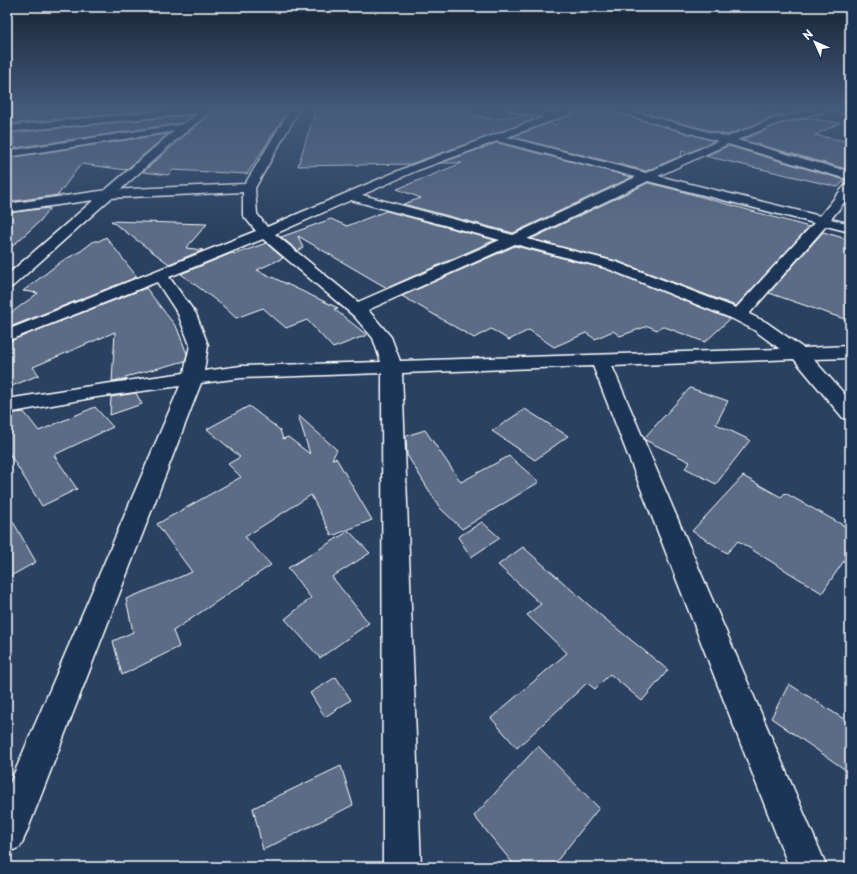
<svg xmlns="http://www.w3.org/2000/svg" width="857" height="874" viewBox="0 0 857 874" font-family="'Playpen Sans',sans-serif">
<style>
.building{fill:#5b6c86;stroke:#fff}
.lines{fill:none;stroke-linecap:round;stroke-linejoin:round}
.street-casing{stroke:#fff;stroke-width:3}
.secondary-casing{stroke:#fff;stroke-width:3}
.street{fill:#1d3557;fill-rule:evenodd}
.secondary{fill:#1d3557;fill-rule:evenodd}
</style>
<rect width="100%" height="100%" fill="#2a4161"/>
<filter id="ink" filterUnits="userSpaceOnUse"><feTurbulence type="fractalNoise" baseFrequency=".025" numOctaves="2"/><feDisplacementMap in="SourceGraphic" scale="8" xChannelSelector="R" yChannelSelector="G"/><feConvolveMatrix kernelMatrix="1 2 1 2 8 2 1 2 1" color-interpolation-filters="sRGB"/></filter>
<g filter="url(#ink)">
<!-- building -->
<path class="building" d="M7,108H183L7,124Z
M222,108H290L247,174L173,170L168,175L143,172L211,113L217,112Z
M316,108H467L468,113L495,120L508,116L514,117L522,115L535,119L411,164L298,166Z
M583,108H608L610,111L714,141L688,153L682,151L681,156L646,171L512,137L550,123L557,125L558,120L582,111Z
M625,108H733L784,115L772,118L727,135Z
M193,115L183,123L7,149V145L16,143L11,133Z
M806,118L840,123L815,135L850,142V170L742,140L779,124Z
M168,134L126,170L81,164L58,195L7,202V158Z
M497,143L632,177L513,233L403,204L421,198L397,189L462,163H440Z
M728,146L845,180L838,187L705,156Z
M648,183L673,189L809,227L736,306L617,261L531,239Z
M50,208L40,221L7,251V213Z
M386,211L495,240L387,288L298,236L303,248L298,251L281,237L331,219L347,226Z
M111,221L207,224L186,248L203,250L169,264Z
M823,232L850,240V321L769,293Z
M106,237L137,277L7,328V316L38,293L23,291L62,261L81,251L94,241H99Z
M266,243L283,258L257,270L338,308L334,309L367,335L333,348L307,320L286,328L263,308L236,318L222,305L181,274L232,253L236,254Z
M515,246L606,269L730,319L705,342L662,326L657,330L648,326L620,336L613,331L595,339L586,333L554,347L529,330L509,340L491,329L474,338L402,296Z
M146,288L177,328L187,354L185,361L125,377L127,379L112,381L115,332L33,367L39,375L7,388V342Z
M690,388L728,401L716,424L750,440L716,484L685,468L690,462L645,440L644,438Z
M136,393L142,404L110,415L111,397Z
M249,406L280,430L283,439L288,437L310,454L298,415L337,450L332,459L336,458L372,520L332,536L311,495L245,537L271,565L173,631L179,647L122,675L113,641L133,632L126,599L192,572L157,524L241,477L228,464L240,457L207,429Z
M95,407L113,427L54,455L77,489L42,506L7,450V414L24,412L39,431Z
M525,409L568,436L535,460L492,431Z
M425,430L461,482L509,456L539,482L462,529L440,508L407,455L406,436Z
M743,476L781,497L785,493L850,529V552L822,593L738,541L727,553L692,531Z
M7,511L36,562L7,578Z
M482,522L500,538L471,557L458,537Z
M349,531L370,553L332,577L369,623L320,658L285,619L311,598L288,568Z
M523,547L599,614L668,670L642,701L610,674L595,689L587,683L517,748L491,718L567,653L527,615L541,604L498,565Z
M336,677L351,700L325,717L310,693Z
M789,684L850,723V773L771,718Z
M538,746L599,808L552,867H516L474,816Z
M341,766L353,805L263,850L253,808Z"/>
<g class="lines">
<!-- street casing -->
<g class="street-casing">
<path id="street" d="M193,108H221L216,111L7,132V126Z
M291,108H300L255,188L257,214L267,227L410,166L544,117L509,110L508,108H524L555,113L571,108H582L581,110L507,137L646,173L718,141L610,110L609,108H621L727,137L773,119L819,108H843L850,109V115L831,110L779,123L737,140L850,172V180L728,144L658,176L820,216L846,184L850,183V195L831,219L850,224V232L826,226L749,314L766,322L803,348L850,346V358L813,359L850,400V420L843,418L794,359L612,366L827,867H789L593,366L402,373L421,867H383L382,373L241,378L201,383L26,834L20,847L7,853V790L180,386L97,397L7,413V399L97,385L184,373L190,345L178,314L157,282L7,341V330L256,231L243,215V192L108,198L7,212V204L108,190L245,184ZM497,141L636,177L513,235L362,195L418,170ZM648,181L814,223L736,308L616,262L527,239ZM351,200L500,240L358,302L275,234ZM263,239L354,316L373,338L381,362L241,366L204,371L208,345L196,314L169,277ZM515,244L606,268L733,319L754,330L780,349L400,361L391,337L368,310Z
M185,124L188,125L190,127L188,129L7,157V151Z"/>
</g>
<!-- secondary casing -->
<g class="secondary-casing">
<path id="secondary" d="M205,108H215L177,139L13,286L7,288V275L169,135Z"/>
</g>
<!-- street -->
<use href="#street" class="street"/>
<!-- secondary -->
<use href="#secondary" class="secondary"/>
</g>
</g>
<!-- sky -->
<linearGradient id="sky" x2="0" y2="1"><stop stop-color="#172435"/><stop offset="0.47" stop-color="#445a7b"/><stop offset="1" stop-color="#445a7b" stop-opacity="0"/></linearGradient>
<rect width="857" height="230" fill="url(#sky)"/>
<!-- margin -->
<rect width="857" height="874" fill="none" stroke="#1d3557" stroke-width="24"/>
<rect x="12" y="12" width="833" height="850" fill="none" stroke="#fff" stroke-width="1.5" filter="url(#ink)"/>
<!-- north arrow -->
<g transform="translate(815 42) rotate(315)" stroke="#1d3557" stroke-width="3" paint-order="stroke">
<path d="M0-3L7 15L0 10L-7 15Z" fill="#ffffff"/>
<text y="-6" font-size="11" font-weight="bold" text-anchor="middle" fill="#ffffff">N</text>
</g>
</svg>
